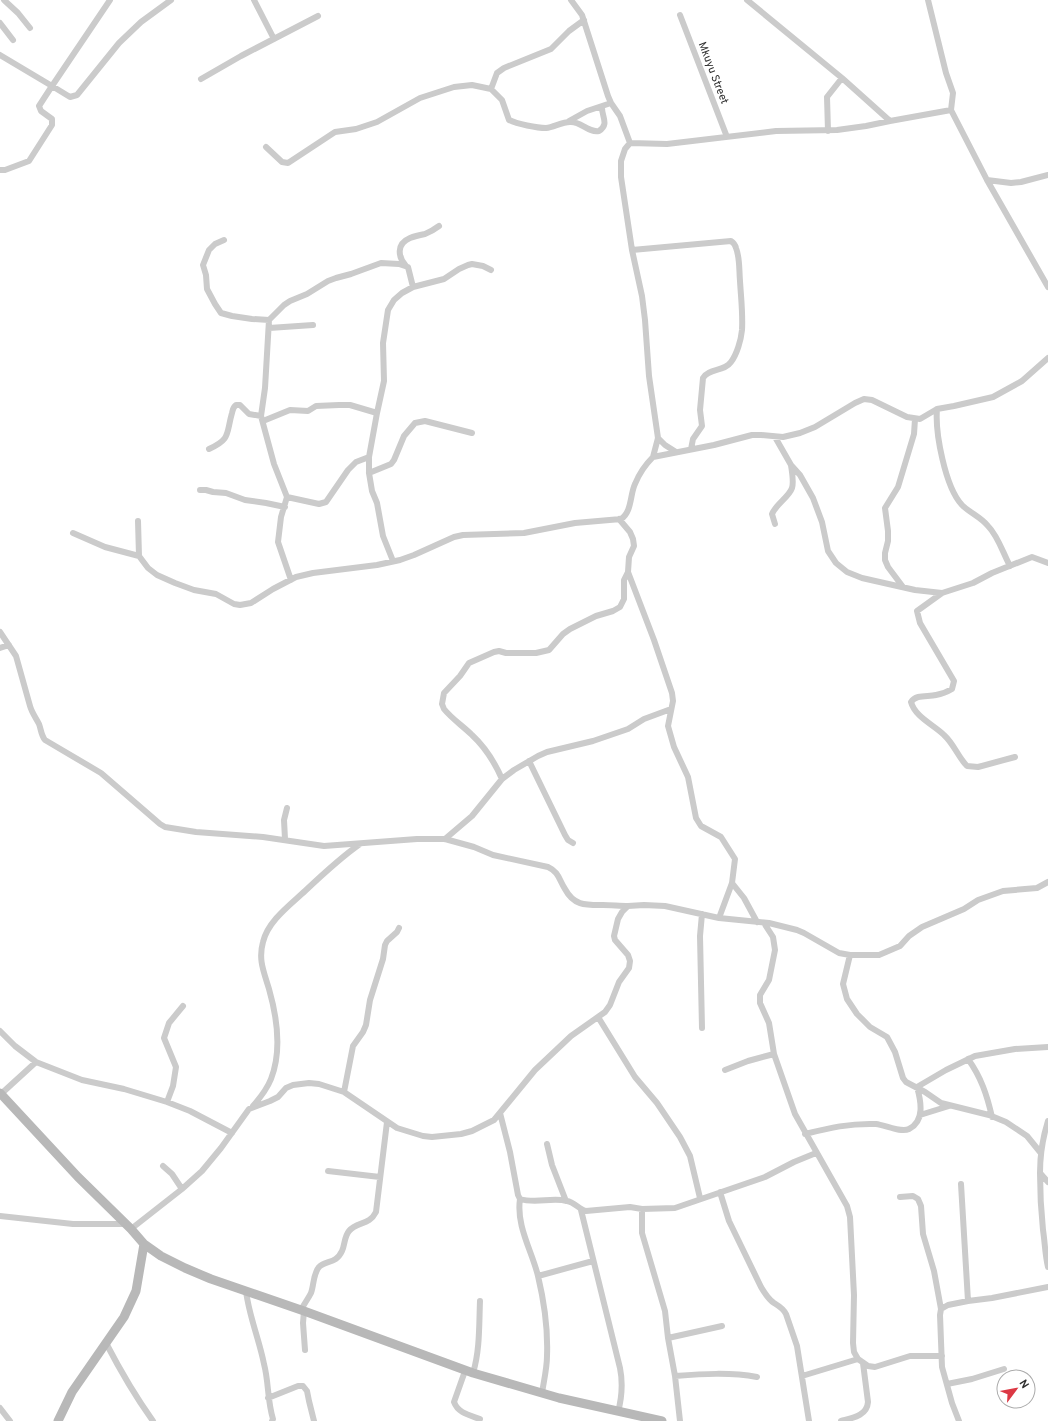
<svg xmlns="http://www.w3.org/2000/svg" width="1048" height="1421" viewBox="0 0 1048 1421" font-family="Overpass,sans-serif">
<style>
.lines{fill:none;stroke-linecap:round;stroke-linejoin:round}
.street{stroke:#cbcbcb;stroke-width:6}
.secondary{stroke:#b8b8b8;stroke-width:9}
.labels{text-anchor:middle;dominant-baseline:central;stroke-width:4;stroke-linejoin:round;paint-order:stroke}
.street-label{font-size:11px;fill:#2e2e2e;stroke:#fff}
</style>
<rect width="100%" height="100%" fill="#fff"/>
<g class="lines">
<!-- street -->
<path class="street" d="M4,0L18,13L30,28
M254,0L274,39
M571,0L582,15L608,96L611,103L620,116L630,143
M747,0L842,78L890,121L951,110
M928,0L946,73L953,93L951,110L987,180L1048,287
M680,15L727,137
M0,23L13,40
M0,55L52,86L110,0
M201,79L241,56L318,16
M491,89L497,73L504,68L551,49L569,31L584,20
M569,121L587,111L602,106
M828,131L827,97L842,78
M266,147L282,162L288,163L335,132L356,129L377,122L420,98L454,87L472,85L491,89L502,100L509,120C517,124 537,128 546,128C554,127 562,122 570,122C581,121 588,133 599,131C610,124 601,116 602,106L611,103
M0,170H5L29,161L52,125V119L41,111L39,106L52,86L70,97L77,95L119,43L141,22L171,0
M987,180L1011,183L1021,182L1048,175
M224,240L215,244L209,250L203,265L206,275L207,289L215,304L221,313L232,316L252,319L269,320
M632,250L731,241C734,243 735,244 736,248C740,258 739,270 740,281C741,298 743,314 742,330C741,340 737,354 731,362C724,372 709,368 703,378L700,410L702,426L693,439L691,449
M406,266C398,257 396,244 410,238C415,236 420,235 425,234C430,232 435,229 439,226
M269,328L313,325
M937,409C935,432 945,487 962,505C970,513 981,517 988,526C998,536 1003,553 1010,566
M263,421L290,410L308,411L316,406L339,405H350L377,413
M775,437L791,465L800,475L813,498L822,522L828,551L836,563L847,572L862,578L915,590L942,593
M658,438L665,445L676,452
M209,449C231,439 226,434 232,413C233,409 233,407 236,405H240L249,414L261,416
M653,457L658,438L649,376L645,320L642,296L632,250L621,177V161L625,149L630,143L667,144L776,131L837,130L866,126L890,121
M369,473L391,464L394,460L404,436L415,423L425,421L472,433
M200,490H206L213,492L226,493L245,500L266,503L285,507
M287,497L319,504L326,502L348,470L356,462L369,457
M619,519L630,532L633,539L634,546L629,557L628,572L654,640L672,693L673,701L668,726L674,747L688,777L696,818L701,826L721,837L735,859L732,883L719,918
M138,521L139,556L148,568L157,575L175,583L194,590L216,594L234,604L240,605L251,603L273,589L296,577L313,573L377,565L400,560L414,555L454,537L463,535L524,533L575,523L621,519C632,512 630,494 635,484C639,474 645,465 653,457L714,445L752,435H761L783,437L800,433L815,427L855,403L864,399L872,400L907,417L920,419L937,409L954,406L993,397L1022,381L1048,358
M775,524L772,514C776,504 789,497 792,488C794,482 792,472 791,465
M73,533L105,547L139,556
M393,561L383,536L377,503L372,491L369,473V457L377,413L384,381L383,343L388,310L394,300L402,293L413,287L444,279L459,269L468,265L472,264L483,266L491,270
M291,580L278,542L281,517L287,497L274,464L261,416L265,388L269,320L284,305L290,301L307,294L328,281L336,278L351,274L381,263L399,264L408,267L413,287
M903,587L888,567L885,560V553L888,541V531L885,508L898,487L914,434L915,419
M0,632L16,656L30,706C32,713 36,718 39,724C41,729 41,735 45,740L101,773L160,824L165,827L196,832L263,837L324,846L417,839H445L474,847L493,855L548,867C559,872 559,880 565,889C574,906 586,905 603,905C611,905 620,906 628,906
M0,648L9,645
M1015,757L978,767L967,766C958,757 954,744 944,735C934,725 915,717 911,702C916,694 928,697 936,695C942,694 947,692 952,689L954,681L920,623L917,611L942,593L973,583L992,573L1032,557L1048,563
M529,761L565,835L568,840L573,843
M502,779C495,763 485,747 472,735C463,726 452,719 444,709L442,704L444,693L460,676L469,663L494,652L499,651L506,653H536L549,650L563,634L570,629L596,616L613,611L620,607L624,599V580L628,572
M285,839L284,820L287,808
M445,839L472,816L502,779L514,770L538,756L547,752L593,741L628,729L644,719L671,709
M732,883L744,898L757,922
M702,914L700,936L702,1028
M764,923L773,937L775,950L769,980L760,995V1003L769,1023L774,1054L795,1114L847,1206L850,1217L854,1295L853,1343L854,1352L858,1359L868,1366L875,1367L910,1356H942
M850,955L843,984L847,999L857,1014L870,1027L887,1037L895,1052L903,1078L906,1082L925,1092L941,1103L989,1115L1006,1122L1027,1136L1040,1152
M598,1017L635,1077L657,1103L680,1137L690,1156L700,1198
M0,1031L15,1046L36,1062L82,1080L124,1089L167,1102L190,1111L232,1133
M968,1059C981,1077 987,1095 992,1117
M725,1070L748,1061L774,1054
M344,1092L353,1046L363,1032L366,1025L370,1000L383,959L385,945L387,941L397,932L399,928
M1,1094L36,1062
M167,1102L173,1086L176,1067L164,1038L169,1023L183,1006
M253,1106C260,1098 267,1089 271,1079C282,1051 277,1017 269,989C264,972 258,960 263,942C268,921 290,905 305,891C323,874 340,858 360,844
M500,1113L510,1152L518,1195L520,1199C536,1204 552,1197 567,1201C574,1202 579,1209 586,1211L630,1207L642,1209L675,1208L765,1177L794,1162L816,1153
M920,1115L949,1106
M1048,1121C1042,1140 1040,1154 1040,1173L1048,1182
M805,1134C829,1128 850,1123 876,1124C885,1125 901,1133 909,1129C925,1121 921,1101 917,1087L946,1070L975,1056L1015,1049L1048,1047
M547,1144L552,1165L566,1201
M163,1166L172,1174L182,1189
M328,1171L380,1177
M1040,1173C1040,1192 1041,1211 1043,1230C1045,1243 1045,1254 1048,1267
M961,1184L968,1301
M720,1192L729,1221L761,1287C764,1292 768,1299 774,1303C779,1306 783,1308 786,1314L797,1346L809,1421
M900,1197L913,1196L918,1199L921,1206L923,1234L934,1271L941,1309
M520,1199C516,1226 532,1251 538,1276C544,1301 548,1331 547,1356C547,1368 544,1380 542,1393
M642,1209V1233L665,1311L668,1338L675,1376L680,1421
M581,1210L620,1368C623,1383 622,1397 618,1412
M0,1216L73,1224H126
M131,1229L182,1189L202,1171L221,1148L249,1109L270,1101L278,1097L286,1088L293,1085L309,1083L319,1084L344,1092L397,1128L423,1136L432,1137L461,1134L472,1131L494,1120L535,1070L571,1036L605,1012L610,1005L619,982L629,968L630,961L628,955L615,940L614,936L618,919L622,912L628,906L644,905L665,906L719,918L769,923L797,930L804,933L839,953L850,955H879L900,946L909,936L922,927L964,909L978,900L1003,891L1037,888L1048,882
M538,1276L593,1261
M246,1291C249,1316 259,1339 264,1364C269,1383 267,1399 273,1419L272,1421
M301,1310C304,1304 308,1299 311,1293C314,1285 313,1274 319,1267C326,1260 336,1264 342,1251C345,1245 344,1237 349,1231C357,1221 369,1226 376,1212L387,1122
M304,1311L303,1323L305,1350
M668,1338L722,1326
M106,1343C120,1370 135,1396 153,1421
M465,1371L454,1402C458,1413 469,1415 480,1419
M473,1373C480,1350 479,1325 480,1301
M675,1376C702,1374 730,1372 757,1377
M802,1376L858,1359
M947,1384L972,1379L1004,1369
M268,1398L298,1386H303L307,1391L309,1401L314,1421
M0,1408L10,1421
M841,1421C852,1418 867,1416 868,1402L863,1363
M959,1421L952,1403L942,1367L940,1315L941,1309L948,1305L968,1301L992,1298L1048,1287"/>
<!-- secondary -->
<path class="secondary" d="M0,1093L78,1177L131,1229L144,1244L161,1256L185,1268L211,1279L304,1311L473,1373L559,1398L662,1421
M58,1421L72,1392L124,1317L136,1291L144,1244"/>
</g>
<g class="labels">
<!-- street labels -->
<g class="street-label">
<text transform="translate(713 73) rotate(69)">Mkuyu Street</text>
</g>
</g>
<!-- north arrow -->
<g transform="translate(1016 1389) rotate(58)"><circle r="19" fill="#ffffff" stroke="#ababab"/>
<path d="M0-3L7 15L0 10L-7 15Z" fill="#dc3844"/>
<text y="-6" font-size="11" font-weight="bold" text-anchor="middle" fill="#2e2e2e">N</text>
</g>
</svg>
